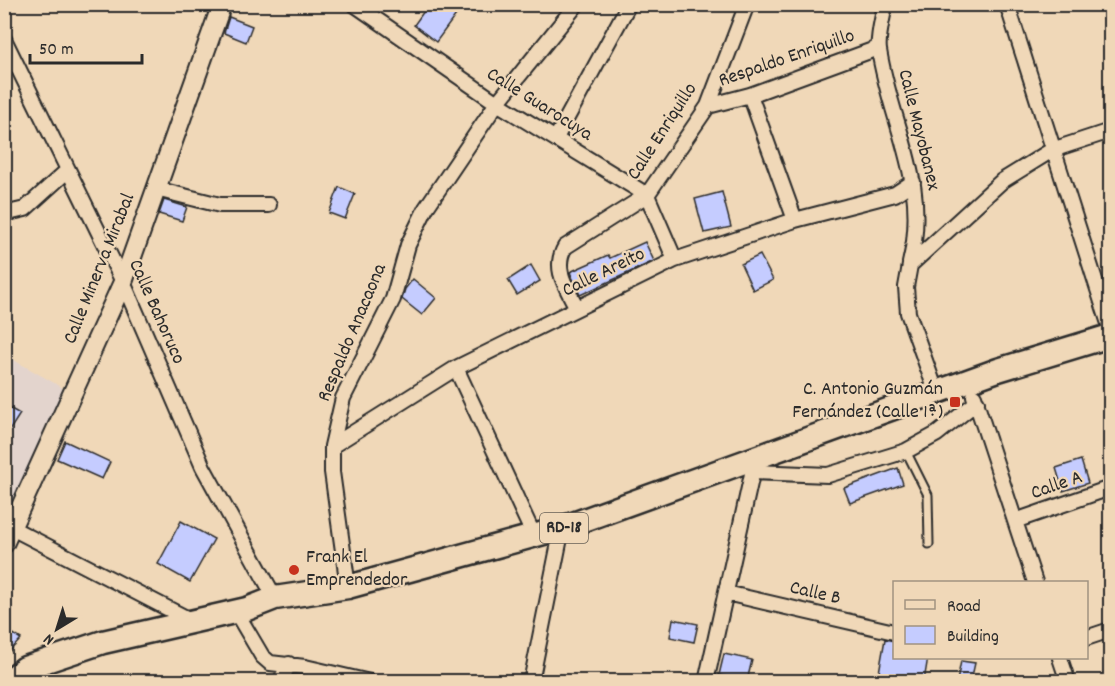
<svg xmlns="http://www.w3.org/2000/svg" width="1115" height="686" viewBox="0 0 1115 686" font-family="Dekko,sans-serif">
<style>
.built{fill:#e3d4cd}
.building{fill:#c5ccff;stroke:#2b2b2b;stroke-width:1.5}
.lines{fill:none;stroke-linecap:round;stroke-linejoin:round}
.service-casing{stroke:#2b2b2b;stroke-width:11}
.minor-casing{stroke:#2b2b2b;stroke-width:18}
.tertiary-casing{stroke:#2b2b2b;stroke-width:22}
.primary-casing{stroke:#2b2b2b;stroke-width:27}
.service{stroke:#f0d8b8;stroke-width:7}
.minor{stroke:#f0d8b8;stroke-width:14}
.tertiary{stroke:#f0d8b8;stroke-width:18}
.primary{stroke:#f0d8b8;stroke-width:22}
.poi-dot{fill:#c8321e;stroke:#f0d8b8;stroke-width:2}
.labels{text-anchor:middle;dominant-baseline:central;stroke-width:4.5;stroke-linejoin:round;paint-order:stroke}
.shield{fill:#f0d8b8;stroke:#665f55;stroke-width:1.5}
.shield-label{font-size:18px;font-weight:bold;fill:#2b2b2b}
.street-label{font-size:20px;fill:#2b2b2b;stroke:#f0d8b8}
.poi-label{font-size:20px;fill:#2b2b2b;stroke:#f0d8b8;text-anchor:end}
</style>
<rect width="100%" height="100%" fill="#f0d8b8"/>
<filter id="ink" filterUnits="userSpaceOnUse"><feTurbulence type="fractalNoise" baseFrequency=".0167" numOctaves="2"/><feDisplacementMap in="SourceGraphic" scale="12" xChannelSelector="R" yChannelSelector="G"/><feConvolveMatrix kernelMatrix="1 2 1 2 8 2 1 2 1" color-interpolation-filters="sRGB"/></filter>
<g filter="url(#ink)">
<!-- built -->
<path class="built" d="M5,355L63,388L11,506L5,503Z"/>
<!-- building -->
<path class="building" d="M429,4H464L436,42L414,25Z
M229,17L252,26L246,42L224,33Z
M339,187L355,194L345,219L329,213Z
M722,192L731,227L704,233L695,199Z
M164,200L187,207L182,221L159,214Z
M645,242L654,261L580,295L570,272L608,255L610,258Z
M760,255L773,280L753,290L741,264Z
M531,265L540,281L517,295L508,280Z
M413,279L436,298L422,315L402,299L405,289Z
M4,405L20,414L4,439Z
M65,441L110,462L102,479L57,459Z
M1081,460L1088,483L1063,491L1056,468Z
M898,468L903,484L850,503L844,488Z
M181,521L214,539L190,582L158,564Z
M673,619L698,624L694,642L670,637Z
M4,628L21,639L4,657Z
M885,639L894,641V657H928L924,681L878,678Z
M724,654L752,660L747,681L719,675Z
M961,661L975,663L971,681H957Z"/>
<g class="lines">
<!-- service casing -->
<g class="service-casing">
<path id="service" d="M906,451L928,495L929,544"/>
</g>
<!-- minor casing -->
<g class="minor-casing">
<path id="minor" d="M354,4L497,103L647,195L675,260
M885,4C883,18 877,37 879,50C891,126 930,182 910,263
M1007,4L1110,327
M4,39L123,282L203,467L275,598
M750,95L795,220
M708,106L750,95L878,48
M556,138L629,4
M156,189L220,205H269
M4,214L25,209L68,170
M577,308C567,288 552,269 565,247L647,195L708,106L747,4
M456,368L534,536
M937,394L908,313L906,287L910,265L1002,181L1052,150L1110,131
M974,396L1035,582
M332,446L456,368L675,260L795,220L895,194L913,182
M752,472L828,475L906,451L937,434L977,402
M1015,521L1110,488
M4,524L192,621
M348,587L332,472V446L343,398L393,299L408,245L426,208L497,103L577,4
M726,593L894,632
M236,612L262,656L270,663L305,667L370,682
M1086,638L1110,630
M1060,658L1068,682
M280,682L289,664
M531,682L562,528
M706,682L754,465"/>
</g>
<!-- tertiary casing -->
<g class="tertiary-casing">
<path id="tertiary" d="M4,544L123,282L222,4"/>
</g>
<!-- primary casing -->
<g class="primary-casing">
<path id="primary" d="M7,682L25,668L103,642L247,609L275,598L348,587L562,528L998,370L1110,336"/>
</g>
<!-- service -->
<use href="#service" class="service"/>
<!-- minor -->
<use href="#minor" class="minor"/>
<!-- tertiary -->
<use href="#tertiary" class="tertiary"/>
<!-- primary -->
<use href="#primary" class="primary"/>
</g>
</g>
<!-- markers -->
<g class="poi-dot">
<rect x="949" y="396" width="12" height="12" rx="3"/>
<circle cx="294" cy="570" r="6"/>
</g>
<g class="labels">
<!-- shield labels -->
<rect class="shield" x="540" y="513" width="48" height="30" rx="4.5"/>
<g class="shield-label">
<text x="564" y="528">RD-18</text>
</g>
<!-- street labels -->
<g class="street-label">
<text transform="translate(787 59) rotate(-19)">Respaldo Enriquillo</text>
<text transform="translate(539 105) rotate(32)">Calle Guarocuya</text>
<text transform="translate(918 130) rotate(76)">Calle Mayobanex</text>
<text transform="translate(663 132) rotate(-57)">Calle Enriquillo</text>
<text transform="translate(100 269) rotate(-68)">Calle Minerva Mirabal</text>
<text transform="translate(604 273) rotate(-26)">Calle Areito</text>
<text transform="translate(156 312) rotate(66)">Calle Bahoruco</text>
<text transform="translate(353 333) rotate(-67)">Respaldo Anacaona</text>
<text transform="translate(1057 486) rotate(-19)">Calle A</text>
<text transform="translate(815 594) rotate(13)">Calle B</text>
</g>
<!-- poi labels -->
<g class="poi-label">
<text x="943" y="390">C. Antonio Guzmán<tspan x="943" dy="23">Fernández (Calle 1ª)</tspan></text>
<text x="306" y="558" text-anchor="start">Frank El<tspan x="306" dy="23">Emprendedor</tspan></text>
</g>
</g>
<!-- margin -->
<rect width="1115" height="686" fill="none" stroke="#f0d8b8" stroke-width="24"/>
<rect x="12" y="12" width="1091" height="662" fill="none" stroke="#2b2b2b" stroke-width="2" filter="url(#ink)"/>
<!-- legend -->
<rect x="893" y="581" width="195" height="78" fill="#f0d8b8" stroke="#a19380" stroke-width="1.5"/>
<rect x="905" y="600" width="30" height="9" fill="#f0d8b8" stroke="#a19380" stroke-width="1.5"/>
<text x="947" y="611" font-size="18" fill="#2b2b2b">Road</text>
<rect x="905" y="626" width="30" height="18" fill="#c5ccff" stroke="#a19380" stroke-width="1.5"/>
<text x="947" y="641" font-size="18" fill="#2b2b2b">Building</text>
<!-- north arrow -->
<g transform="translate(57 629) rotate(218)" stroke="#f0d8b8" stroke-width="4.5" paint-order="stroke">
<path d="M0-4.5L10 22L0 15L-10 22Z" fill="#2b2b2b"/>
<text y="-9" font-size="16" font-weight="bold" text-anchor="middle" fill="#2b2b2b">N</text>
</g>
<!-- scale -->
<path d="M30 54v9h112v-9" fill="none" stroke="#2b2b2b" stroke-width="3"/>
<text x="39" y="54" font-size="18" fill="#2b2b2b" stroke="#f0d8b8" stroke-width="4.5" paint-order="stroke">50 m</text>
</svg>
